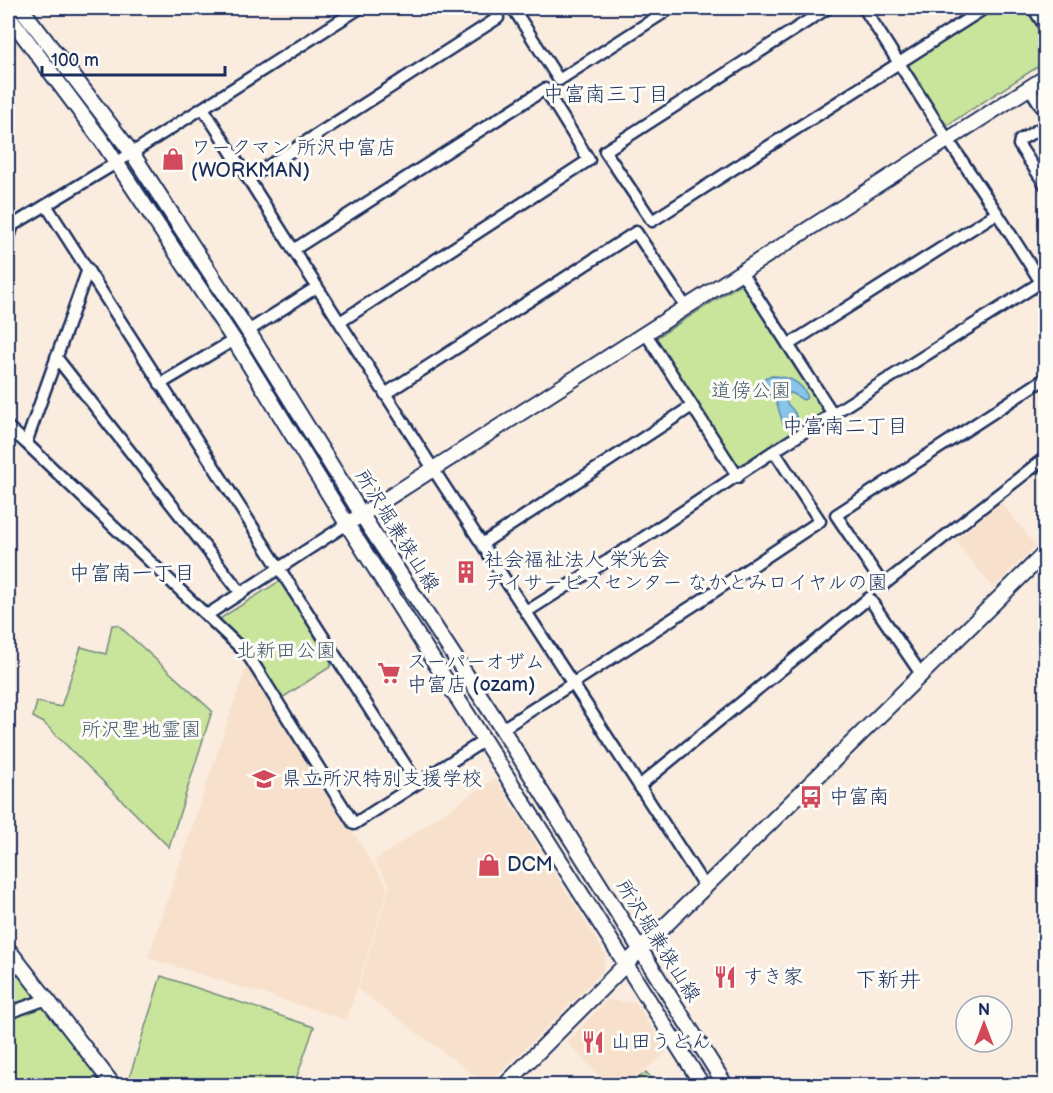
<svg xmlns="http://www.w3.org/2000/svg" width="1053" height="1093" viewBox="0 0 1053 1093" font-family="'Balsamiq Sans','Klee One',sans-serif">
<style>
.built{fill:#f8e1cc}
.green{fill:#c9e59c;stroke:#728a7d;stroke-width:1.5}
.water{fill:#88c5e8;stroke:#5c89b1;stroke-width:1.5}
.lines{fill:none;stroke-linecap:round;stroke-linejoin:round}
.street-casing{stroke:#1b2f5e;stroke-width:15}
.secondary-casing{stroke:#1b2f5e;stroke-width:18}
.street{stroke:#fdfcf7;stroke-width:10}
.secondary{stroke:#fdfcf7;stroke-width:14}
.labels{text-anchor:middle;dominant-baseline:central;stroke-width:6;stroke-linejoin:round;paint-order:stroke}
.poi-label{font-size:20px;fill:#1b2f5e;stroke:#fdfcf7;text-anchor:start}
.park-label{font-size:20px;fill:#465c6e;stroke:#fdfcf7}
.street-label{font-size:20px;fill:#1b2f5e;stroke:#fdfcf7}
.neighbourhood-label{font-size:21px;fill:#1b2f5e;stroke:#fdfcf7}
.quarter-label{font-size:22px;fill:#1b2f5e;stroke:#fdfcf7}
</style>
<rect width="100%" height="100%" fill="#faecde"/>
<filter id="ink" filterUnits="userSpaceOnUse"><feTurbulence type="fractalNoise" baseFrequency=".0167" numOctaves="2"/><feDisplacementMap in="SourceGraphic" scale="12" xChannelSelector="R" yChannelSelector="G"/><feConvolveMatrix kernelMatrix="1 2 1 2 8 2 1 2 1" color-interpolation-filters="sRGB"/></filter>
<g filter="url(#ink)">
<!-- built -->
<path class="built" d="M1001,502L1036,546L993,588L955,541Z
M249,668L388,888L347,1020L148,958L245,670Z
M495,778L605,954L603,971L488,1085L358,989L390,885L374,861Z
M607,1000L634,1003L637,1005L667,1052L626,1085H608L567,1042Z"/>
<!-- green -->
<path class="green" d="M994,8H1027L1045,36V62L946,126L908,66V62Z
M742,283L824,408L823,414L742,466H736L656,338Z
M278,582L281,583L331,662L330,667L282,698L277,697L247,646L220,623L221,618Z
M112,625H118L212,711L169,847L44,723L33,717L37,702L61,707L81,647L106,654Z
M8,957L107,1085H8Z
M161,976L314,1027L294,1085H127Z
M646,1072L657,1085H630Z"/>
<!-- water -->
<path class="water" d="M772,376C787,376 800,381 807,395L806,399L803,400L792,393L785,394C783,407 796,406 797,420L790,426L783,424L777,404L763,387V380L766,377Z"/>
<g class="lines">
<!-- street casing -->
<g class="street-casing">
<path id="street" d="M514,8H513L559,80L671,8
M828,8L605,151L652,221L985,8
M864,8L942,131L997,213L1046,290
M1033,8L1046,28
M1029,87L1046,114
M203,108L439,478L705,887
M1046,125L1020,140L1019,145L1046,186
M248,179L498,18L491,8
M46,205L417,783
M8,240L13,225L116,163L360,8
M293,250L545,89L589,160L340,322
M741,272L833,414
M248,331L317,287
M646,334L738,477
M788,345L997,213
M56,357L241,593
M1046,378L836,515L883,585L1046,457
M160,384L234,340
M385,394L636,232L686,307
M8,427L26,443L248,655L354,824L485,740
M26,443L88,269
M482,544L692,406
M526,612L631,546L774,451L1046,279
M207,615L347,524
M502,729L697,603L820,521L774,451
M639,786L869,598L921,674
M8,1013L47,999"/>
</g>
<!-- secondary casing -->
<g class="secondary-casing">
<path id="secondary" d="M21,8L132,153L248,331L372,531L502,729L726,1086
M8,15L102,141L234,340L347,524L703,1086
M355,519L1046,77
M8,949L114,1086
M504,1086L641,949L705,887L1046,552"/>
</g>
<!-- street -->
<use href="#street" class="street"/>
<!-- secondary -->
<use href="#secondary" class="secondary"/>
</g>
</g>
<!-- icons -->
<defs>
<g id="shop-bare" transform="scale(1.8)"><path d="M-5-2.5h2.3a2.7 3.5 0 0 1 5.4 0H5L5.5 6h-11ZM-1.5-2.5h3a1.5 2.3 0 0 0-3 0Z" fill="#d1495b" stroke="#fdfcf7" stroke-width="2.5" paint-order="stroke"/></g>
<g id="building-bare" transform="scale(1.8)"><path d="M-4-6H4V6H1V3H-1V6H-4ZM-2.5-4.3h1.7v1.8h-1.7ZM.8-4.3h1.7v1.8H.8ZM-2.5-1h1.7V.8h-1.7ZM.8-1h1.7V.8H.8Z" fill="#d1495b" stroke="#fdfcf7" stroke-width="2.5" paint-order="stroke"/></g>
<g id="supermarket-bare" transform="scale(1.8)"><path d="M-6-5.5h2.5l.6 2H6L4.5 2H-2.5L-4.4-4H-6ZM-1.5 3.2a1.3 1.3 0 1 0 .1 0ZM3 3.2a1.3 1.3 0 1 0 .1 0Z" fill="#d1495b" stroke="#fdfcf7" stroke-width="2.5" paint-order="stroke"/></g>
<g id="school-bare" transform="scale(1.8)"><path d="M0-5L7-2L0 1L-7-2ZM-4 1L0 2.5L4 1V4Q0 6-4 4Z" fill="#d1495b" stroke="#fdfcf7" stroke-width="2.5" paint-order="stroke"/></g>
<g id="bus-bare" transform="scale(1.8)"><path d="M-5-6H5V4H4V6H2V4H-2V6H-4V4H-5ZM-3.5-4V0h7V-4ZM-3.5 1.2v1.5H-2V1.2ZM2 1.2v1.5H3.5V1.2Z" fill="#d1495b" stroke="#fdfcf7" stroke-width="2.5" paint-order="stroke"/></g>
<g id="restaurant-bare" transform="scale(1.8)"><path d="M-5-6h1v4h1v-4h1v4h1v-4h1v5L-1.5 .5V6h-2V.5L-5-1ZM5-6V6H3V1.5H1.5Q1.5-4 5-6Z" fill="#d1495b" stroke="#fdfcf7" stroke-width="2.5" paint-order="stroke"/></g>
</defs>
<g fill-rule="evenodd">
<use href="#shop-bare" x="173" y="159"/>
<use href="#building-bare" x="466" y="572"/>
<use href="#supermarket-bare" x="389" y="673"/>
<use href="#school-bare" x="264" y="779"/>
<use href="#bus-bare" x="811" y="797"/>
<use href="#shop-bare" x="489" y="865"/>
<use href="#restaurant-bare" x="725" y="977"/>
<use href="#restaurant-bare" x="593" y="1042"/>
</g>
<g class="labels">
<!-- poi labels -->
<g class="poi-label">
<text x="191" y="148">ワークマン 所沢中富店<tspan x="191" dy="23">(WORKMAN)</tspan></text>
<text x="484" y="560">社会福祉法人 栄光会<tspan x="484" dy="23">デイサービスセンター なかとみロイヤルの園</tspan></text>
<text x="407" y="662">スーパーオザム<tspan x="407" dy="23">中富店 (ozam)</tspan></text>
<text x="282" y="779">県立所沢特別支援学校</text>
<text x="829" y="797">中富南</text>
<text x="507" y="865">DCM</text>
<text x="743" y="977">すき家</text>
<text x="611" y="1042">山田うどん</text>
</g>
<!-- park labels -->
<g class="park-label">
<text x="751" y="391">道傍公園</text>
<text x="286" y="651">北新田公園</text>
<text x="141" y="730">所沢聖地霊園</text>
</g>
<!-- street labels -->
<g class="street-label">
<text transform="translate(397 531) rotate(58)">所沢堀兼狭山線</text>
<text transform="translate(658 941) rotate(58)">所沢堀兼狭山線</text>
</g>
<!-- neighbourhood labels -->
<g class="neighbourhood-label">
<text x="606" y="94">中富南三丁目</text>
<text x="845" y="426">中富南二丁目</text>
<text x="132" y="573">中富南一丁目</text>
</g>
<!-- quarter labels -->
<g class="quarter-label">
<text x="888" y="980">下新井</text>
</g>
</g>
<!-- margin -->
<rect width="1053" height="1093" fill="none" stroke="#fdfcf7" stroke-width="30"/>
<rect x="15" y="15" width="1023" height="1063" fill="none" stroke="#1b2f5e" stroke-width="2" filter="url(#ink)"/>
<!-- north arrow -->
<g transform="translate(984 1024)"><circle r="28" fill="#fdfcf7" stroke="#a3aaba" stroke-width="1.5"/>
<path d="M0-4.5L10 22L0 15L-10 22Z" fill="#d1495b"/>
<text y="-9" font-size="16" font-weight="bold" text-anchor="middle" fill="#1b2f5e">N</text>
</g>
<!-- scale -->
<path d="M42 66v9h183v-9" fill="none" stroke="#1b2f5e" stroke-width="3"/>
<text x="51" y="66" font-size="18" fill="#1b2f5e" stroke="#fdfcf7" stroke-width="4.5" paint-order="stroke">100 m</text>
</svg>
